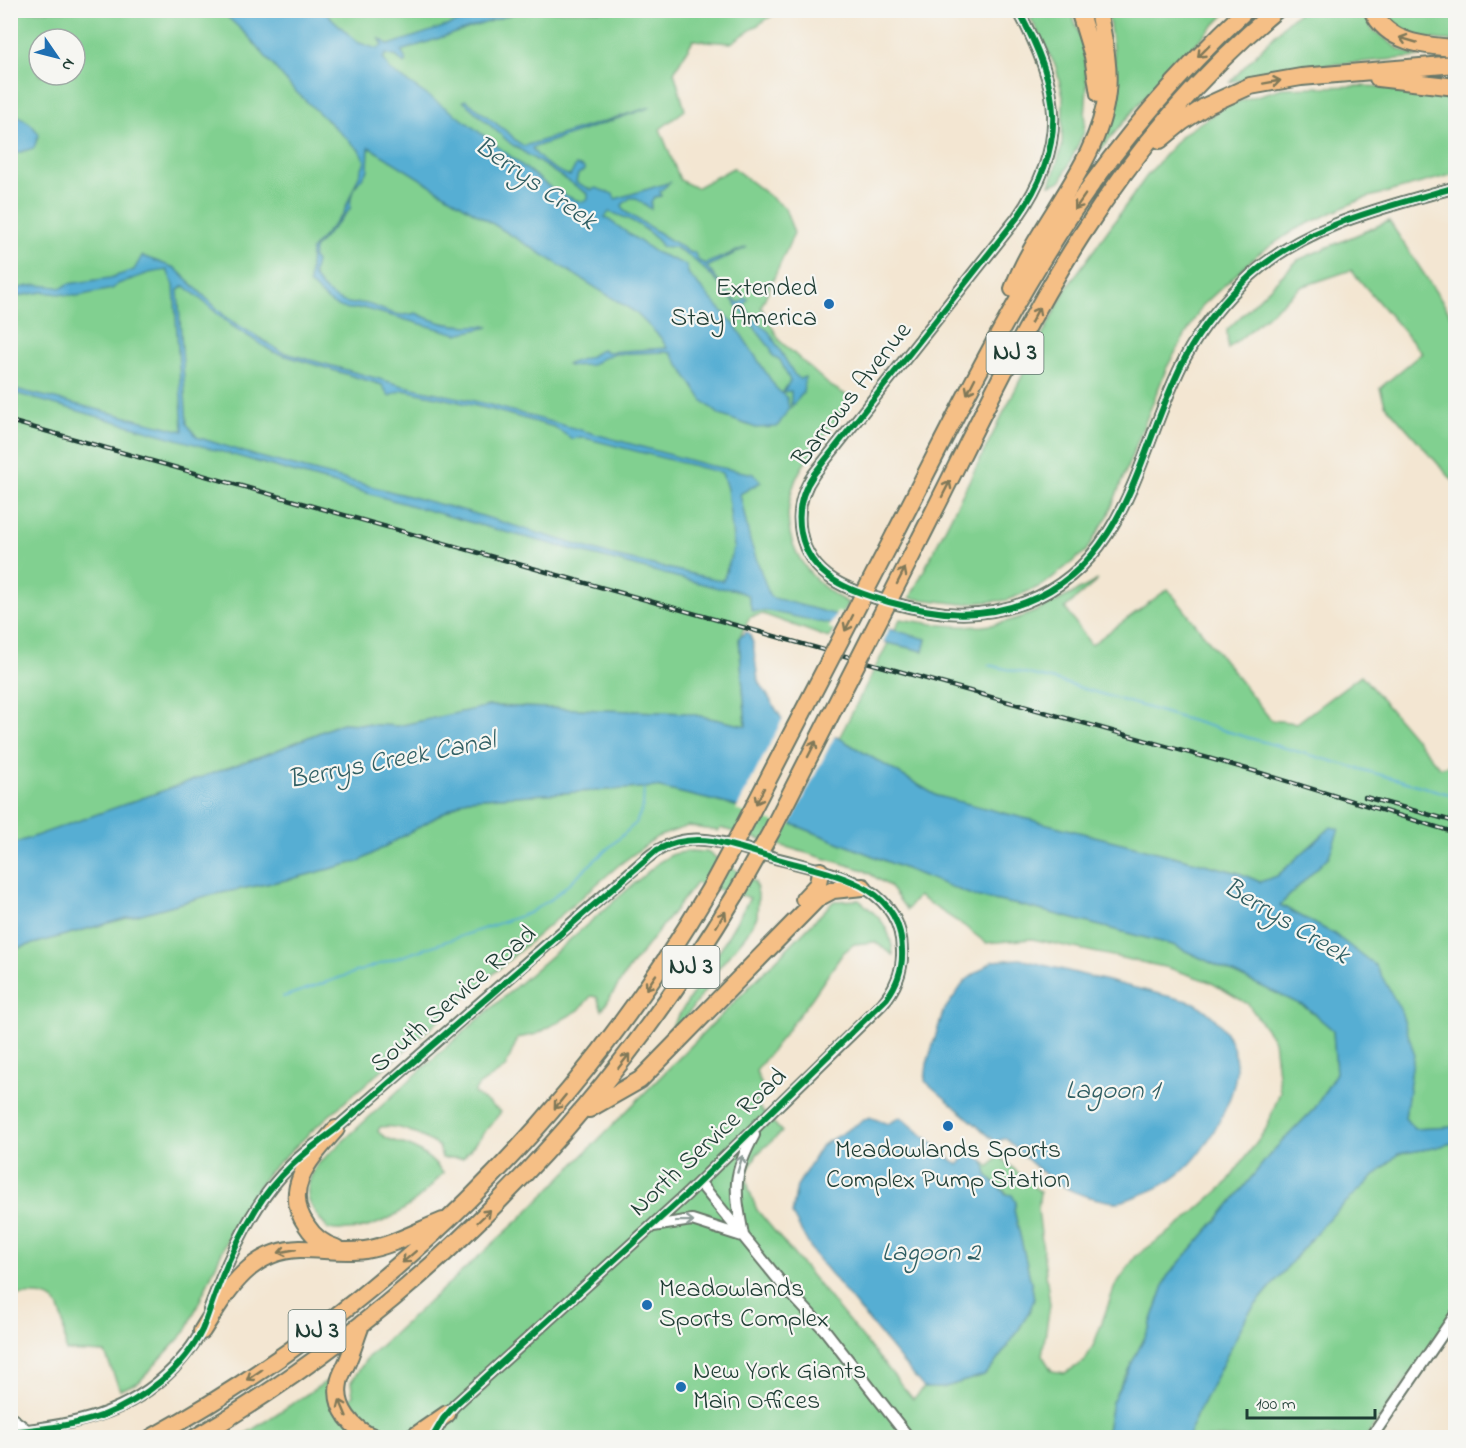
<svg xmlns="http://www.w3.org/2000/svg" width="1466" height="1448" viewBox="0 0 1466 1448" font-family="'Indie Flower',sans-serif">
<style>
.green{fill:#81d090;stroke:#508662;stroke-width:1.5;fill-rule:evenodd}
.water{fill:#56aed3;stroke:#3a7684;stroke-width:1.5;fill-rule:evenodd}
.pier{fill:#f3e6d2}
.lines{fill:none;stroke-linecap:round;stroke-linejoin:round}
.stream{stroke:#56aed3;stroke-width:2}
.minor-casing{stroke:#69786b;stroke-width:14}
.highway-casing{stroke:#69786b;stroke-width:20}
.minor{stroke:#fff;stroke-width:10}
.highway{stroke:#f5bf86;stroke-width:16}
.rail-casing{stroke:#1f3d34;stroke-width:4.5}
.rail{stroke:#f6f6f2;stroke-width:2;stroke-dasharray:7;stroke-linecap:butt}
.highway-bridge-casing{stroke:#69786b;stroke-width:20;stroke-linecap:butt}
.highway-bridge{stroke:#f5bf86;stroke-width:16}
.cycleway-casing{stroke:#f6f6f2;stroke-width:10}
.cycleway{stroke:#00873e;stroke-width:6}
.oneway{stroke:#7f7859}
.oneway2{stroke:#8f9e9a}
.poi-dot{fill:#1f6fb2;stroke:#f6f6f2;stroke-width:2}
.labels{text-anchor:middle;dominant-baseline:central;stroke-width:4.5;stroke-linejoin:round;paint-order:stroke}
.shield{fill:#f6f6f2;stroke:#60746d;stroke-width:1.5}
.shield-label{font-size:24px;font-weight:bold;fill:#1f3d34}
.poi-label{font-size:26px;fill:#1f3d34;stroke:#f6f6f2;text-anchor:start}
.street-label{font-size:26px;fill:#1f3d34;stroke:#f6f6f2}
.water-label{font-size:27px;font-style:italic;fill:#305f64;stroke:#f6f6f2}
</style>
<rect width="100%" height="100%" fill="#f6f6f2"/>
<filter id="ink" filterUnits="userSpaceOnUse"><feTurbulence type="fractalNoise" baseFrequency=".0167" numOctaves="2"/><feDisplacementMap in="SourceGraphic" scale="12" xChannelSelector="R" yChannelSelector="G"/><feConvolveMatrix kernelMatrix="1 2 1 2 8 2 1 2 1" color-interpolation-filters="sRGB"/></filter>
<filter id="wash" filterUnits="userSpaceOnUse"><feTurbulence type="fractalNoise" baseFrequency=".008" numOctaves="4" result="noise"/><feDisplacementMap in="SourceGraphic" scale="24" xChannelSelector="R" yChannelSelector="G"/><feGaussianBlur stdDeviation="1.35" result="paint"/><feColorMatrix in="noise" values="0 0 0 0 0 0 0 0 0 0 0 0 0 0 0 0 0 1.4 0 .05"/><feComposite in="paint" operator="in"/></filter>
<g filter="url(#wash)">
<rect width="100%" height="100%" fill="#f3e6d2"/>
<!-- green -->
<path class="green" d="M10,11H779L731,43L693,40L674,72L685,110L660,129L680,180L696,188L733,168L785,208L794,233L761,307L780,341L829,385L853,399C837,421 806,456 796,479C774,533 801,577 848,603L829,638L763,614L750,617L739,638L746,726L686,713L489,706L398,726L342,723L275,751L11,845ZM39,39H75V75H39Z
M1027,11H1071L1084,48L1087,87L1084,132L1061,181L1050,185L1062,147L1063,96L1056,67Z
M1108,11H1228L1149,92L1096,155L1112,107L1116,73Z
M1301,11H1365L1372,29L1399,49L1419,57L1293,68L1230,82L1289,20Z
M1378,11H1455V41L1431,39L1396,30Z
M1358,86L1394,87L1455,93V174L1362,199L1296,229L1257,255L1202,306L1167,367L1108,516L1086,551L1043,585L1008,600L962,604L910,598L1066,289L1146,177L1182,135L1227,105L1282,88Z
M1389,221L1455,321V483L1385,404L1380,388L1422,353L1351,270L1301,287L1228,349L1227,330L1298,260Z
M1098,580L1065,608L1091,645L1168,589L1271,720L1297,723L1361,675L1440,768L1455,763V1127L1414,1129L1405,1118L1414,1053L1334,934L1280,905L1329,856H1299L1277,877L1260,882L1239,873L937,796L839,738L888,643L923,651L926,639L894,631L900,619C928,623 955,628 983,626C1024,622 1063,598 1098,580Z
M656,787L732,805L795,825L974,896L1028,907L1173,945L1306,1007L1333,1030L1336,1073L1315,1108L1271,1153L1223,1213L1167,1277L1149,1329L1112,1402L1106,1437H241L330,1379L332,1403L337,1410L353,1396L351,1382L367,1358L521,1218L834,901L859,900C880,917 891,927 893,955L875,942L854,944L843,953L812,998L756,1071L764,1091L755,1103L782,1132L757,1154L746,1173L749,1190L757,1210L913,1399L924,1388H942L984,1375L993,1366L1016,1334L1029,1312L1034,1299L1032,1287L1014,1210L1016,1202L987,1175L984,1162L989,1167L999,1156L1040,1192L1038,1210L1050,1305L1042,1355L1052,1371L1065,1373L1084,1362L1094,1344L1115,1286L1136,1256L1182,1223L1226,1184L1266,1129L1280,1092L1274,1040L1248,1004L1210,982L1169,968L1032,939L986,943L963,925L918,896L907,910L889,886L864,870L721,828L718,831L688,826L657,837L619,865L317,1126L268,1173L239,1214L186,1331L139,1382L120,1390L105,1353L66,1351C61,1305 64,1290 11,1296V950L206,896L291,879L360,861L467,799Z
M690,851L707,852L755,882L758,894L757,917L746,935L711,977L712,982C694,1002 682,1026 664,1046L661,1043L713,962L750,898L696,883L628,970L602,1010L597,997L591,996L579,1010L537,1034L518,1038L505,1068L478,1086L474,1093L501,1112L463,1158H442L439,1146C420,1136 402,1124 380,1127L378,1131C385,1141 402,1142 413,1148C425,1154 435,1163 443,1173C415,1207 374,1237 328,1229C309,1207 299,1193 317,1165L435,1057L659,862L673,854Z
M1455,1142V1312L1366,1437L1188,1438L1196,1416L1248,1314L1325,1222L1398,1154L1434,1148Z"/>
<!-- water -->
<path class="water" d="M221,11H324L357,42L377,49L383,45L379,38L389,45L492,11H521L401,51L407,62L404,64L397,57L386,54L383,58L390,70L465,121L555,191L581,202L588,199V194L511,144L463,101L466,100L511,135L515,140L524,146L651,107L532,148C539,161 556,171 570,176L576,165L583,167L585,170L578,174L576,182L591,190L596,188L613,194L615,199L671,182L660,191L661,196L654,197L651,202V209L635,198H630L622,205L624,211L691,253L694,252L699,261L705,264L747,247L707,267L734,300L740,303L745,298L748,299L744,306L753,318L769,332L794,374L800,379L805,377L803,393L791,407V391L783,392L790,381L780,360L772,355L771,349C747,319 710,265 676,248C672,246 667,247 662,247C650,229 630,218 609,212L605,217L655,252L686,265L689,275L735,325L776,388L787,398L789,409L777,427L756,428L720,415L703,401L671,353L665,352L612,354L601,359L592,365L569,366L567,364L589,357L602,349L607,352L667,348L661,338L635,312L369,147L368,170L354,188L351,197L350,209L314,249L313,258L316,262L313,275C320,287 333,300 348,303C354,305 361,302 367,304C385,309 397,319 416,313C433,322 450,326 469,326C477,326 482,325 489,327L457,334L363,308C337,313 326,300 309,283L311,250L343,214L365,161L359,150L293,89L248,36Z
M11,111L31,124L39,134L34,148L11,155Z
M142,256L175,268L228,319L282,352L404,386L483,403L707,465L754,474L761,482L740,494L750,541L770,597L926,639L923,651L888,643L829,624L769,611H752L748,595L732,589L718,588L494,529L11,392V388L183,431L174,286L167,270L149,273L118,284L112,289L77,296L43,292L11,297V293C26,282 45,285 62,288L68,284L110,278L134,270ZM185,286L232,326L273,352L382,385L389,396L403,390L437,397L493,410L554,427L572,439L581,437L722,473L727,489L734,547L723,581L614,556L469,512L256,456L197,437L187,424L178,290Z
M746,632L749,633L753,643L758,680L782,719L839,738L937,796L1239,873L1260,882L1277,876L1331,827L1339,829L1329,856L1280,905L1334,934L1376,966L1401,1011L1414,1053L1405,1118L1414,1129L1455,1127V1142L1434,1148L1398,1154L1325,1222L1248,1314L1196,1416L1188,1437H1106L1112,1402L1149,1329L1167,1277L1223,1213L1271,1153L1315,1108L1336,1073L1333,1030L1306,1007L1173,945L1028,907L974,896L795,825L732,805L656,787L467,799L360,861L291,879L206,896L11,950L10,845L275,751L342,723L398,726L489,706L686,713L746,726L739,638Z
M1020,959L1195,1003C1218,1018 1237,1040 1236,1069C1236,1098 1206,1150 1185,1169C1170,1183 1153,1191 1134,1197C1129,1199 1122,1202 1116,1202C1111,1202 1104,1200 1098,1199C1059,1192 1033,1165 1005,1138L996,1142L925,1081L927,1064L943,1012L965,981L993,961Z
M869,1117L888,1124L901,1117L958,1165L970,1151L984,1162L987,1175L1006,1194L1012,1195L1016,1202L1014,1210L1032,1287L1034,1299L1029,1312L1016,1334L993,1366L984,1375L942,1388H924L814,1254L792,1214L797,1186L822,1145Z"/>
<!-- pier -->
<path class="pier" d="M837,612L890,627L882,645L829,628Z
M784,716L836,734L789,827L736,810Z"/>
<g class="lines">
<!-- stream -->
<path class="stream" d="M988,665L1051,679L1246,737L1456,796
M283,997L529,913L553,898L636,823L643,806L644,786"/>
</g>
</g>
<g filter="url(#ink)">
<g class="lines">
<!-- minor casing -->
<g class="minor-casing">
<path id="minor" d="M1018,10C1060,88 1070,142 1017,218L814,474C802,491 797,512 801,533C810,578 850,591 889,602C936,615 979,620 1026,602C1130,562 1139,445 1185,358C1202,326 1225,299 1251,275C1308,224 1383,208 1456,187
M331,1133L640,864C654,851 669,842 688,840C716,837 746,850 772,857C824,872 901,881 902,950C903,971 896,988 882,1004L687,1194L455,1405L443,1419L432,1438
M700,1183L783,1285L824,1329L909,1438
M653,1226L692,1220L742,1236
M743,1235C735,1191 731,1177 754,1135
M209,1310C232,1247 261,1184 316,1144
M10,1417L27,1430
M10,1432C74,1425 127,1416 174,1368C185,1356 197,1342 203,1327
M1371,1438L1456,1314"/>
</g>
<!-- highway casing -->
<g class="highway-casing">
<path id="highway" d="M1079,10L1093,56L1099,94
M1372,10C1387,43 1424,46 1456,48
M1378,78L1456,87
M1160,140L1182,122L1206,106L1250,86L1301,77L1456,64
M1013,289C1037,223 1100,163 1107,92C1110,65 1103,37 1098,10
M895,534C952,424 1005,313 1073,211C1123,137 1181,71 1246,10
M919,541C971,439 1019,333 1081,236C1134,153 1200,74 1276,10
M804,899L818,884L820,871
M589,1109L640,1080L818,898L833,890L863,887
M336,1248C323,1244 314,1237 307,1226C280,1188 312,1157 336,1129
M361,1325C356,1338 352,1352 346,1365C343,1371 340,1376 339,1383C334,1408 353,1430 375,1438
M202,1331C226,1293 249,1250 300,1249C322,1249 343,1253 365,1250C391,1246 418,1231 443,1221
M151,1438C385,1309 576,1117 711,887
M195,1438C419,1307 603,1116 736,894
M412,1438L447,1414"/>
</g>
<!-- minor -->
<use href="#minor" class="minor"/>
<!-- highway -->
<use href="#highway" class="highway"/>
<!-- rail casing -->
<g class="rail-casing">
<path id="rail" d="M10,421L1254,771L1456,833
M1365,797L1456,822"/>
</g>
<!-- rail -->
<use href="#rail" class="rail"/>
<!-- highway-bridge casing -->
<g class="highway-bridge-casing">
<path id="highway-bridge" d="M711,887L746,822L895,534
M736,894L771,832L919,541"/>
</g>
<!-- highway-bridge -->
<use href="#highway-bridge" class="highway-bridge"/>
<!-- cycleway casing -->
<g class="cycleway-casing">
<path id="cycleway" d="M1018,10C1060,88 1070,142 1017,218L814,474C802,491 797,512 801,533C810,578 850,591 889,602C936,615 979,620 1026,602C1130,562 1139,445 1185,358C1202,326 1225,299 1251,275C1308,224 1383,208 1456,187
M10,1432C42,1429 74,1426 104,1415C143,1400 184,1368 202,1330C208,1316 212,1301 218,1287C228,1260 241,1234 256,1209C276,1176 305,1152 336,1129L657,850C674,841 692,838 712,841C738,846 763,855 788,862C837,875 901,886 902,950C903,968 898,983 887,998L687,1194L455,1405L443,1419L432,1438"/>
</g>
<!-- cycleway -->
<use href="#cycleway" class="cycleway"/>
</g>
<!-- one-way arrows -->
<defs><path id="oneway-shaft" d="M-6 0H5M1.5-3L5.5 0L1.5 3" fill="none" stroke-width="1.6" stroke-linecap="round" stroke-linejoin="round" transform="scale(1.5)"/></defs>
<g class="oneway">
<use href="#oneway-shaft" transform="translate(1408 40) rotate(-164)"/>
<use href="#oneway-shaft" transform="translate(1204 51) rotate(135)"/>
<use href="#oneway-shaft" transform="translate(1272 82) rotate(-10)"/>
<use href="#oneway-shaft" transform="translate(1080 202) rotate(125)"/>
<use href="#oneway-shaft" transform="translate(1035 315) rotate(-62)"/>
<use href="#oneway-shaft" transform="translate(971 386) rotate(117)"/>
<use href="#oneway-shaft" transform="translate(946 489) rotate(-63)"/>
<use href="#oneway-shaft" transform="translate(901 576) rotate(-63)"/>
<use href="#oneway-shaft" transform="translate(849 623) rotate(117)"/>
<use href="#oneway-shaft" transform="translate(812 749) rotate(-63)"/>
<use href="#oneway-shaft" transform="translate(760 796) rotate(117)"/>
<use href="#oneway-shaft" transform="translate(721 919) rotate(-59)"/>
<use href="#oneway-shaft" transform="translate(651 982) rotate(124)"/>
<use href="#oneway-shaft" transform="translate(624 1061) rotate(-52)"/>
<use href="#oneway-shaft" transform="translate(560 1102) rotate(129)"/>
<use href="#oneway-shaft" transform="translate(484 1216) rotate(-44)"/>
<use href="#oneway-shaft" transform="translate(287 1251) rotate(169)"/>
<use href="#oneway-shaft" transform="translate(409 1257) rotate(139)"/>
<use href="#oneway-shaft" transform="translate(254 1375) rotate(146)"/>
<use href="#oneway-shaft" transform="translate(343 1408) rotate(-113)"/>
</g>
<g class="oneway2">
<use href="#oneway-shaft" transform="translate(740 1164) rotate(-73)"/>
<use href="#oneway-shaft" transform="translate(685 1221) rotate(-1)"/>
</g>
</g>
<!-- markers -->
<g class="poi-dot">
<circle cx="829" cy="304" r="6"/>
<circle cx="948" cy="1126" r="6"/>
<circle cx="647" cy="1305" r="6"/>
<circle cx="681" cy="1387" r="6"/>
</g>
<g class="labels">
<!-- shield labels -->
<g class="shield">
<rect x="986.5" y="332" width="57" height="42" rx="4.5"/>
<rect x="662.5" y="946" width="57" height="42" rx="4.5"/>
<rect x="288.5" y="1310" width="57" height="42" rx="4.5"/>
</g>
<g class="shield-label">
<text x="1015" y="353">NJ 3</text>
<text x="691" y="967">NJ 3</text>
<text x="317" y="1331">NJ 3</text>
</g>
<!-- poi labels -->
<g class="poi-label">
<text x="817" y="289" text-anchor="end">Extended<tspan x="817" dy="30">Stay America</tspan></text>
<text x="948" y="1151" text-anchor="middle">Meadowlands Sports<tspan x="948" dy="30">Complex Pump Station</tspan></text>
<text x="659" y="1290">Meadowlands<tspan x="659" dy="30">Sports Complex</tspan></text>
<text x="693" y="1372">New York Giants<tspan x="693" dy="30">Main Offices</tspan></text>
</g>
<!-- street labels -->
<g class="street-label">
<text transform="translate(853 395) rotate(-52)">Barrows Avenue</text>
<text transform="translate(454 1000) rotate(-41)">South Service Road</text>
<text transform="translate(709 1143) rotate(-43)">North Service Road</text>
</g>
<!-- water labels -->
<g class="water-label">
<text transform="translate(535 184) rotate(35)">Berrys Creek</text>
<text transform="translate(392 761) rotate(-11)">Berrys Creek Canal</text>
<text transform="translate(1286 922) rotate(31)">Berrys Creek</text>
<text x="1112" y="1091">Lagoon 1</text>
<text x="931" y="1253">Lagoon 2</text>
</g>
</g>
<!-- margin -->
<rect width="1466" height="1448" fill="none" stroke="#f6f6f2" stroke-width="36"/>
<!-- north arrow -->
<g transform="translate(57 57) rotate(125)"><circle r="28" fill="#f6f6f2" stroke="#a0aca6" stroke-width="1.5"/>
<path d="M0-4.5L10 22L0 15L-10 22Z" fill="#1f6fb2"/>
<text y="-9" font-size="16" font-weight="bold" text-anchor="middle" fill="#1f3d34">N</text>
</g>
<!-- scale -->
<path d="M1247 1409v9h128v-9" fill="none" stroke="#1f3d34" stroke-width="3"/>
<text x="1256" y="1409" font-size="18" fill="#1f3d34" stroke="#f6f6f2" stroke-width="4.5" paint-order="stroke">100 m</text>
</svg>
